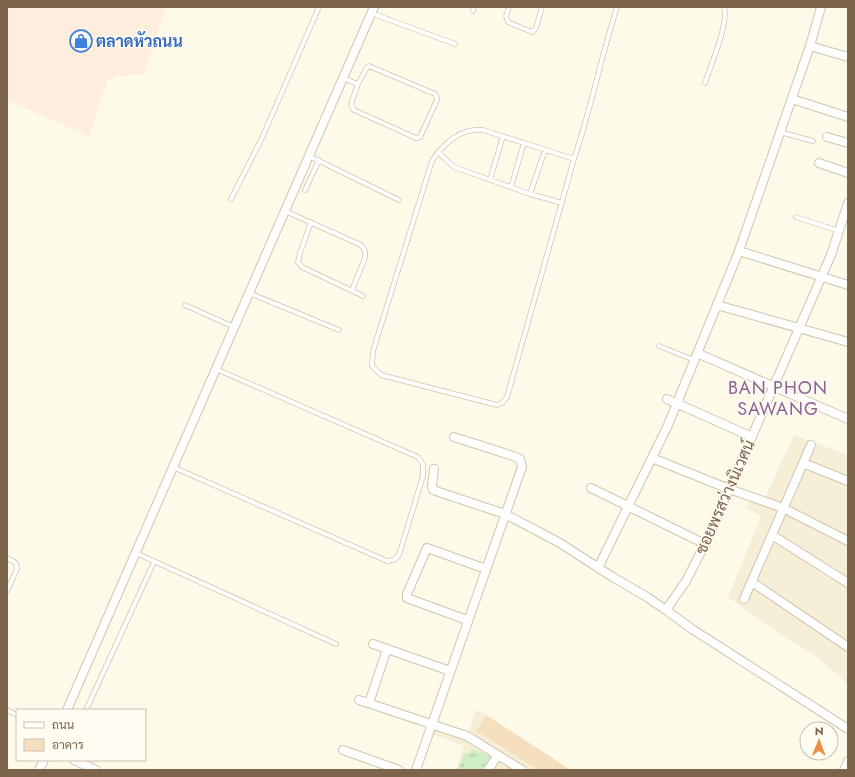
<svg xmlns="http://www.w3.org/2000/svg" width="855" height="777" viewBox="0 0 855 777" font-family="Jost,Sarabun,sans-serif">
<style>
.residential{fill:#f6eed7}
.commercial{fill:#fed}
.park{fill:url(#park-tufts)}
.building{fill:#f6dfbf}
.lines{fill:none;stroke-linecap:round;stroke-linejoin:round}
.lane-casing{stroke:#d2c4ae;stroke-width:5.5}
.street-casing{stroke:#d2c4ae;stroke-width:10}
.lane{stroke:#fff;stroke-width:4}
.street{stroke:#fff;stroke-width:8}
.labels{text-anchor:middle;dominant-baseline:central;stroke-width:3;stroke-linejoin:round;paint-order:stroke}
.shop-label{font-size:16px;font-weight:bold;fill:#366cbe;stroke:#fffcf2;text-anchor:start}
.street-label{font-size:16px;fill:#7c654a;stroke:#fffcf2}
.quarter-label{font-size:18px;letter-spacing:1px;fill:#8f6297;stroke:#fffcf2}
</style>
<defs>
<pattern id="park-tufts" width="24" height="20" patternUnits="userSpaceOnUse"><rect width="24" height="20" fill="#cfeec6"/><path d="M3 7l-1-3M5 7V3M7 7l1-3M15 17l-1-3M17 17v-4M19 17l1-3" fill="none" stroke="#adc4a3"/></pattern>
</defs>
<rect width="100%" height="100%" fill="#fefaea"/>
<!-- residential -->
<path class="residential" d="M794,435L848,455V684L817,657L774,630L728,597L761,516L746,508L751,497L763,502Z
M476,709L571,770H456L464,746L432,734L436,722L468,733Z"/>
<!-- commercial -->
<path class="commercial" d="M7,7H166L144,74L119,76L107,81L89,136L7,100Z"/>
<!-- park -->
<path class="park" d="M471,749L491,756L482,770H458L464,753L469,754Z"/>
<!-- building -->
<path class="building" d="M486,715L551,757L570,770H538L486,737L476,731Z"/>
<g class="lines">
<!-- lane casing -->
<g class="lane-casing">
<path id="lane" d="M509,7L506,16L508,22L532,32L536,28L542,7
M473,11L474,7
M371,13L455,44
M343,78L358,84L366,69L369,66L435,94L437,98V100L420,137L416,138L354,110L351,104L358,84
M705,83C711,65 729,23 724,7
M780,132L813,141
M438,152L454,167L530,194L562,203
M309,156L399,200
M574,159L507,397L502,403L497,405L381,375L372,366L373,351L432,161C444,143 461,128 483,130L574,159C591,109 601,57 617,7
M490,180L503,136
M511,187L524,143
M305,190L319,160
M530,194L545,150
M231,199L262,138L319,7
M285,211L361,245L365,251V258L352,290
M796,217L839,231
M311,222L300,253L298,262L302,267L363,296
M249,293L339,330
M185,305L234,327
M659,346L694,360
M173,467L387,561L394,560L399,555L423,476V464L418,457L216,369
M136,553L336,644
M7,558L16,563L17,569L7,591
M7,710L17,715
M86,710L154,562"/>
</g>
<!-- street casing -->
<g class="street-casing">
<path id="street" d="M810,46L848,57
M792,99L848,117
M827,137L848,143
M819,163L848,173
M739,251L848,285
M717,305L848,342
M697,353L848,419
M667,399L752,437
M652,458L729,489L783,508L848,541
M803,463L848,481
M434,469L432,486L433,490L505,514L560,543L611,576L647,597L666,610L692,629L848,729
M591,488L705,544
M772,535L848,583
M598,568L668,425L739,251L810,46L821,7
M752,582L848,647
M744,599L811,445
M666,610L686,581L705,544L831,255L848,203
M467,620L407,598V594L427,548L486,569
M373,644L450,671
M359,700L467,736L522,770
M369,703L387,649
M67,710L374,7
M343,750L399,770
M74,760L96,770
M39,770L44,760
M416,770L522,467L520,459L513,456L454,437
M488,770L498,755
M844,770L848,761"/>
</g>
<!-- lane -->
<use href="#lane" class="lane"/>
<!-- street -->
<use href="#street" class="street"/>
</g>
<!-- icons -->
<defs>
<g id="shop-ring" transform="scale(1.15)"><circle r="9.5" fill="#fffcf2" stroke="#3f7fe0" stroke-width="1.5"/><path d="M-5-2.5h2.3a2.7 3.5 0 0 1 5.4 0H5L5.5 6h-11ZM-1.5-2.5h3a1.5 2.3 0 0 0-3 0Z" fill="#3f7fe0"/></g>
</defs>
<g fill-rule="evenodd">
<use href="#shop-ring" x="81" y="41"/>
</g>
<g class="labels">
<!-- shop labels -->
<g class="shop-label">
<text x="96" y="41">ตลาดหัวถนน</text>
</g>
<!-- street labels -->
<g class="street-label">
<text transform="translate(725 497) rotate(-66)">ซอยพรสว่างนิเวศน์</text>
</g>
<!-- quarter labels -->
<g class="quarter-label">
<text x="778" y="388">BAN PHON<tspan x="778" dy="21">SAWANG</tspan></text>
</g>
</g>
<!-- border -->
<rect width="855" height="777" fill="none" stroke="#7c654a" stroke-width="16"/>
<!-- legend -->
<rect x="16" y="709" width="130" height="52" fill="#fffcf2" stroke="#cbc0af"/>
<rect x="24" y="722" width="20" height="6" fill="#ffffff" stroke="#cbc0af"/>
<text x="52" y="729" font-size="12" fill="#7c654a">ถนน</text>
<rect x="24" y="739" width="20" height="12" fill="#f6dfbf" stroke="#cbc0af"/>
<text x="52" y="749" font-size="12" fill="#7c654a">อาคาร</text>
<!-- north arrow -->
<g transform="translate(819 741) rotate(1)"><circle r="19" fill="#fffcf2" stroke="#cbc0af"/>
<path d="M0-3L7 15L0 10L-7 15Z" fill="#ef8d48"/>
<text y="-6" font-size="11" font-weight="bold" text-anchor="middle" fill="#7c654a">N</text>
</g>
</svg>
